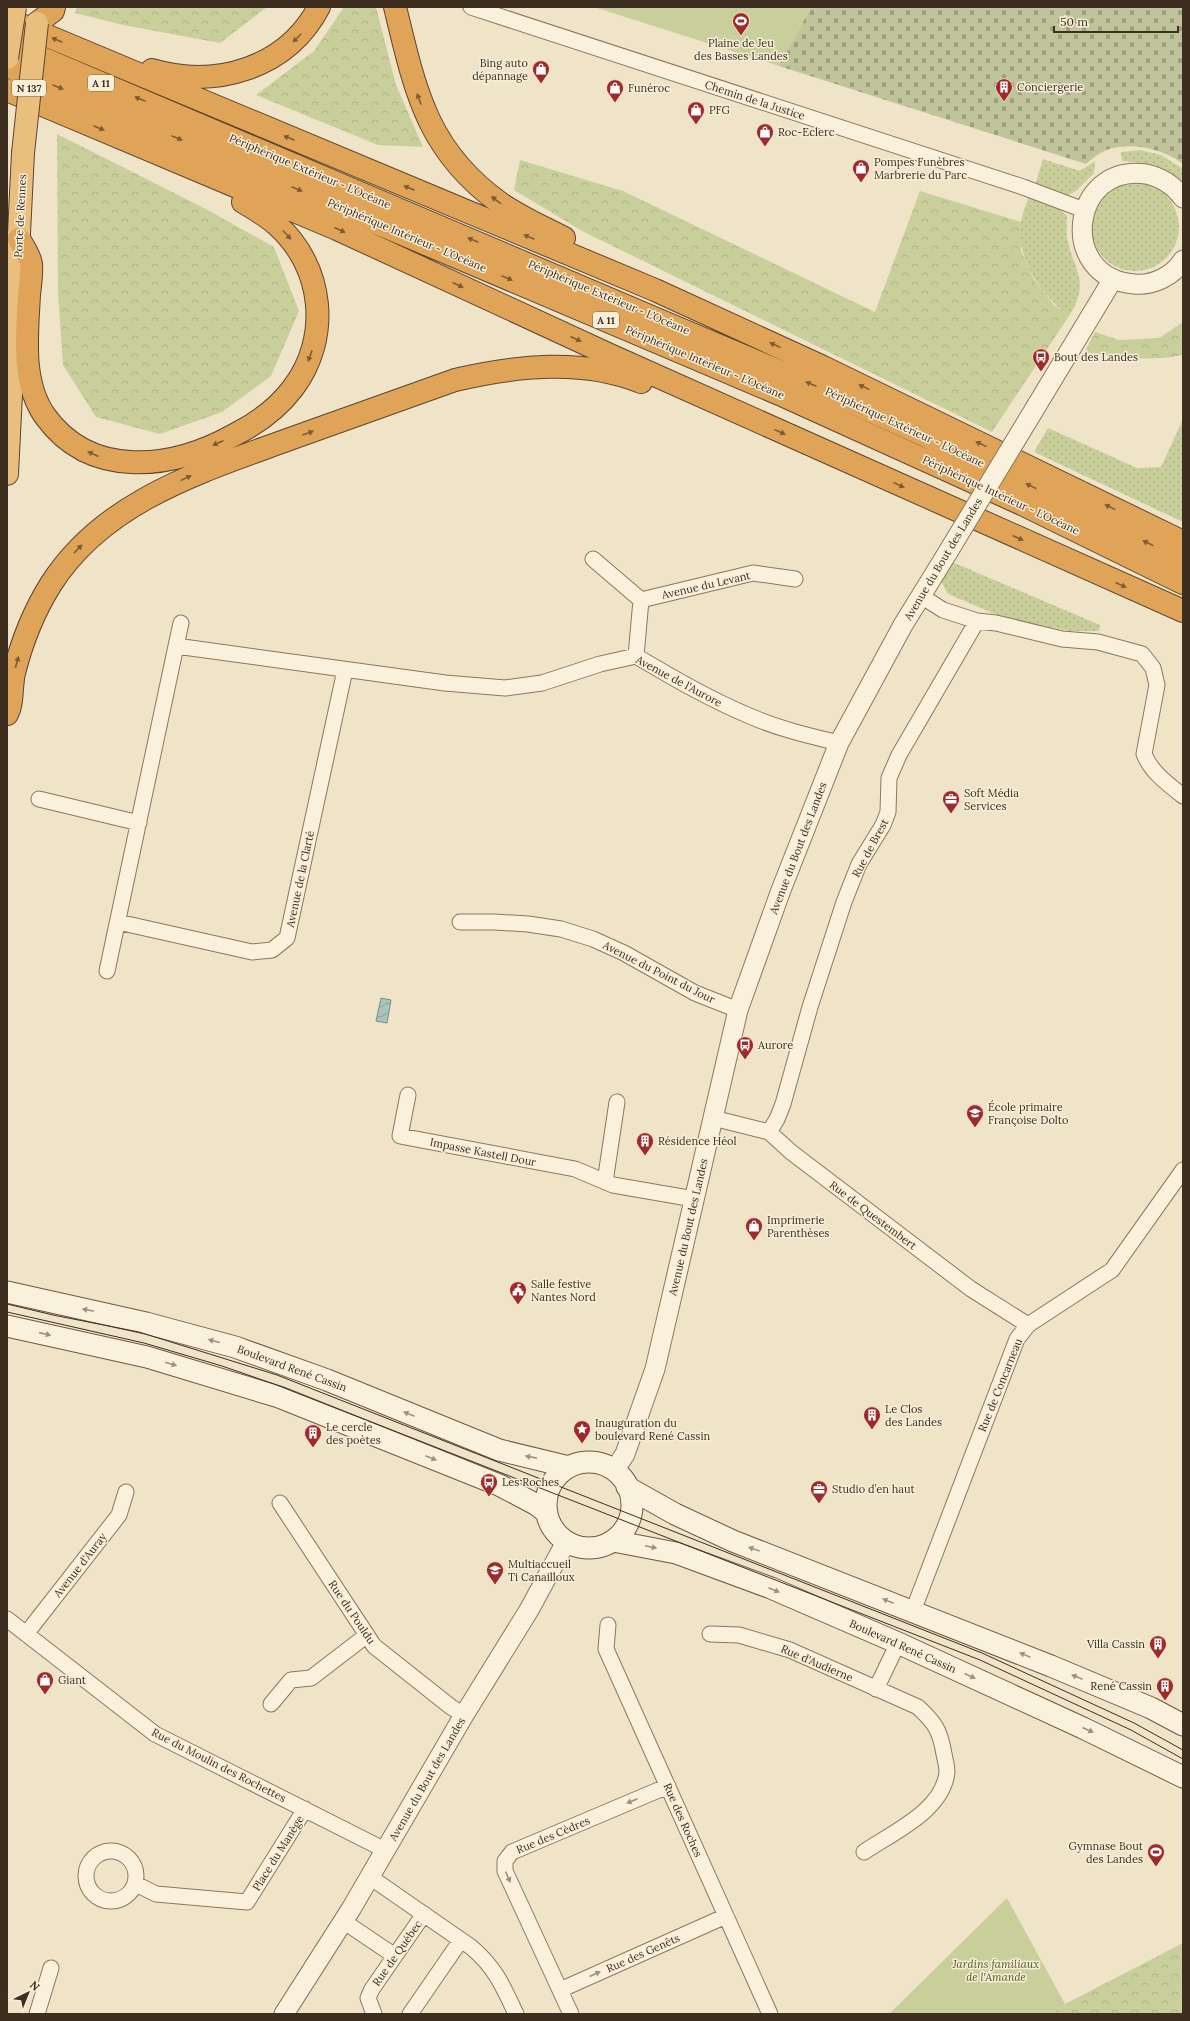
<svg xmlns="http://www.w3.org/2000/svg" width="1190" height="2021" viewBox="0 0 1190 2021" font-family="Lora,serif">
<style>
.grass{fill:url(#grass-dots)}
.forest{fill:url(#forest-crowns)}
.cemetery{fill:url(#cemetery-stones)}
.garden{fill:#c9cf9b}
.water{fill:url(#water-waves);stroke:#6f938a}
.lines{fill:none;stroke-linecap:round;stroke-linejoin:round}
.minor-casing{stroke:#8d765c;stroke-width:17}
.tertiary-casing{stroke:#8d765c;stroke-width:21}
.secondary-casing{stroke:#6f573f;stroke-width:23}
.trunk-casing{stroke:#5b4430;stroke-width:24}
.motorway-casing{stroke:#5b4430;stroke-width:24}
.minor{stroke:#faf1dc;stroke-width:15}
.tertiary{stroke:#faf1dc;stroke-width:19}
.secondary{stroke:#faf1dc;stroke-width:21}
.trunk{stroke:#eabe7c;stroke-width:22}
.motorway{stroke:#e0a458;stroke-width:22}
.tram{stroke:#3d2e20;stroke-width:1}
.tertiary-bridge-casing{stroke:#8d765c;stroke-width:21;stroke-linecap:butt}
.trunk-bridge-casing{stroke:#5b4430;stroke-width:24;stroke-linecap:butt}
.tertiary-bridge{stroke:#faf1dc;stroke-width:19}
.trunk-bridge{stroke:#eabe7c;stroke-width:22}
.oneway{fill:#7e5d36}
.oneway2{fill:#9c907e}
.labels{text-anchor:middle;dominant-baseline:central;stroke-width:3;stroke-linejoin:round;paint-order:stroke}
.shield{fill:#f7eed8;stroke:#756857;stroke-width:1}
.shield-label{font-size:10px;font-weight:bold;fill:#3d2e20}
.poi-label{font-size:11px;fill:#3d2e20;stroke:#f7eed8;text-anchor:start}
.street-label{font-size:11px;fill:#3d2e20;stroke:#f7eed8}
.park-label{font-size:11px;font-style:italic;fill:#4d5a26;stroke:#f7eed8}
</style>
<defs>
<pattern id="grass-dots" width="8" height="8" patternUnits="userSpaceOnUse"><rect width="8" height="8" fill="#c9cf9b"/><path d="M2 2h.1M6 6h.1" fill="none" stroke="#aeb285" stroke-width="1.8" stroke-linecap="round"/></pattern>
<pattern id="forest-crowns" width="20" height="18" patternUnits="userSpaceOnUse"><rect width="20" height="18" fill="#c9cf9b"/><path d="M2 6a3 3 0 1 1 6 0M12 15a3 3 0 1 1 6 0" fill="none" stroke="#aeb285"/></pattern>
<pattern id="cemetery-stones" width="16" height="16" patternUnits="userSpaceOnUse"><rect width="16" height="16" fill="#bfc49a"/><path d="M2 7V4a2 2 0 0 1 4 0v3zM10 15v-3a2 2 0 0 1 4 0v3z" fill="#9ca07d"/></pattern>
<pattern id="water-waves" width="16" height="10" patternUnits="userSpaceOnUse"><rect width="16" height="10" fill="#a9c4bc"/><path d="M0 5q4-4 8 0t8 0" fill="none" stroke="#8ba098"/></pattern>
</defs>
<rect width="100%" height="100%" fill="#f0e4c8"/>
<!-- grass -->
<path class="grass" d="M1140,150L1161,155L1180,167L1183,169V184C1168,164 1145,163 1122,161L1121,152Z
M1043,159L1080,171L1095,161L1094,173L1076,191L1067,196L1035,185Z
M1091 227a44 44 0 1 1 88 0a44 44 0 1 1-88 0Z
M1028,198L1060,209L1067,216C1067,223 1066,230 1067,237C1074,272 1091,281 1069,316C1040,293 1016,261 1021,222C1022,214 1026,206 1028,198Z
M1183,419V522L1034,452L1048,428L1137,468L1161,467Z
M952,562L1100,625L1099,631H1070L1002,617L948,594L940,579Z"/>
<!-- forest -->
<path class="forest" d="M77,7H267L220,43L123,25L75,13Z
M344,7H376L396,85L423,147L378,145L256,95L314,51Z
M57,134L206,209L274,247L299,311L271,376L222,412L160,434L96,417L63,365L58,293Z
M520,160L623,191L875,312L920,191L1021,222V251L1034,280L1054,305L1069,316L992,432L582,231L514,190Z
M1183,322V355C1150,362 1118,357 1085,352L1095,332L1119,340L1159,338Z
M1183,1943V2014H1050L1065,2004Z"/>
<!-- cemetery -->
<path class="cemetery" d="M811,7H1183V164C1163,149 1134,142 1109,149C1100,152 1092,159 1086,164L779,66Z"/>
<!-- garden -->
<path class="garden" d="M594,7H811L779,66Z
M1007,1898L1065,2004L1050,2014H889Z"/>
<!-- water -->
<path class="water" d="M381,998L391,1000L387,1023L376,1021Z"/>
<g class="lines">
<!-- minor casing -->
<g class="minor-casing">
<path id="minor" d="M471,7L1023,187L1084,210
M593,559L641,600
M921,596L943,610L977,621L996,623L1062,639L1098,642L1142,654L1153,668L1157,685L1144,754C1151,772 1168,784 1183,796
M181,623L176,646L445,683L505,688L542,683L600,664L636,656C673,678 711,700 752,717C780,729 810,736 839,743
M636,656L641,600L753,573L795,579
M39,799L139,823
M118,922L252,952L272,950L287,938L345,670
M460,922H494L528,924L561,929L593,939L624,953L695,993L738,1010
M107,971L176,646
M408,1095L400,1136L575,1169L613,1185L694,1199
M713,1118L769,1132L791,1152L971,1289L1028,1325
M769,1132L777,1119L783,1104L810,1007L844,902L859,864L883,825L888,812L889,778L899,755L977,621
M605,1182L617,1102
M280,1503L374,1646L451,1707L464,1715
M913,1611L1017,1339L1028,1325L1112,1270L1183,1170
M7,1619L155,1734L385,1850
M608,1625L606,1649L770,2014
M26,1634L119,1515L126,1492
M710,1634L739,1635L790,1650L918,1707C935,1723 940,1730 944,1754C945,1759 947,1766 947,1772C943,1811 893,1832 864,1852
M876,1689L898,1643
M271,1704L291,1680L311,1678L367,1635
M86 1876a25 25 0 1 1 50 0a25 25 0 1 1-50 0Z
M370,1877L471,1947C495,1967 503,1986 516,2014
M136,1884L156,1894L247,1902L305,1809
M343,1921L395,1956
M560,1990L726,1916
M37,2014L51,1968
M374,2014L368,1998L372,1989L424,1914
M410,2014L461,1940
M571,2014L505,1871V1861L512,1852L668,1786"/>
</g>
<!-- tertiary casing -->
<g class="tertiary-casing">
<path id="tertiary" d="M1183,198C1174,186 1161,177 1146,174C1070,163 1057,278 1134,284C1153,286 1173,276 1183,260
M1037,405L1113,279
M614,1471L625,1454L655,1369L738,1010L781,890L839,743L903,625L948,552
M284,2014L351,1909L464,1715L529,1610L566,1542"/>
</g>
<!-- secondary casing -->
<g class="secondary-casing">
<path id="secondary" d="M7,1292L146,1323L235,1347L327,1380L499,1450L569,1467
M7,1326L147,1357L279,1397L499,1485L537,1505L547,1513
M546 1505a43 43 0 1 1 86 0a43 43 0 1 1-86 0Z
M627,1487L675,1514L733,1541L1051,1666L1151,1708L1183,1725
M613,1541L676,1553L771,1588L898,1643L1083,1728L1183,1777"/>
</g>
<!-- trunk casing -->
<g class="trunk-casing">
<path id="trunk" d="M7,474L23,153"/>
</g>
<!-- motorway casing -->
<g class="motorway-casing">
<path id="motorway" d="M395,7C415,89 426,150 500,203C520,217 543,227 564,238
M7,19L655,290L823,367L1183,542
M37,23L53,11L54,7
M7,43L828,392L926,436L1183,560
M7,66L784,396L1024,505L1183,583
M152,70C216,89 287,68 319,7
M7,90L337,229L612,356L1183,611
M19,239C23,246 30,256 31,264C32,273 30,285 29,295C27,334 21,382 45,416C91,480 173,469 234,435C256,424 278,408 293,388C331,338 324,267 277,225C267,216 255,209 243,202
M7,714C13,704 11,685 14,673C22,641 34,611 51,584C104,501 200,472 287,440C343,420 399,400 455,380C515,366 582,358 641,382"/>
</g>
<!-- minor -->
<use href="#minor" class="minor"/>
<!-- tertiary -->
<use href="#tertiary" class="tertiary"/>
<!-- secondary -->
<use href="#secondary" class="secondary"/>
<!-- trunk -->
<use href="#trunk" class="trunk"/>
<!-- motorway -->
<use href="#motorway" class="motorway"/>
<!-- tram -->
<path class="tram" d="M7,1304L53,1315L139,1332L277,1375L982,1653L1134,1723L1183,1750
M7,1312L144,1343L222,1366L274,1384L980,1660L1131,1730L1183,1759"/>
<!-- tertiary-bridge casing -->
<g class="tertiary-bridge-casing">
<path id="tertiary-bridge" d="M948,552L1037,405"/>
</g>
<!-- trunk-bridge casing -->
<g class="trunk-bridge-casing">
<path id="trunk-bridge" d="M7,58L15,7
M23,153L37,23"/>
</g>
<!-- tertiary-bridge -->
<use href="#tertiary-bridge" class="tertiary-bridge"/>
<!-- trunk-bridge -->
<use href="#trunk-bridge" class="trunk-bridge"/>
</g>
<!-- one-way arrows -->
<defs><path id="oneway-solid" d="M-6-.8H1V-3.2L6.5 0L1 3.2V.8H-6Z"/></defs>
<g class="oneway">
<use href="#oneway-solid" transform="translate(297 38) rotate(135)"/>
<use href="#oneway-solid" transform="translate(57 40) rotate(-157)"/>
<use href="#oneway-solid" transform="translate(58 87) rotate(23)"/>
<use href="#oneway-solid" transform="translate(140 99) rotate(-157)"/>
<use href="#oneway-solid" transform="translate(419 99) rotate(-110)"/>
<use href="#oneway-solid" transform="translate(99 128) rotate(23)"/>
<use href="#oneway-solid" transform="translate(177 138) rotate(23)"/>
<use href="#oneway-solid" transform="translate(289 138) rotate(-157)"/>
<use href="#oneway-solid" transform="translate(409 188) rotate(-157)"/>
<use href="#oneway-solid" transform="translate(297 189) rotate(23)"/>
<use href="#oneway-solid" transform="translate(496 200) rotate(-143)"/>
<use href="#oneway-solid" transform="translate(340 230) rotate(24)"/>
<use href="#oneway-solid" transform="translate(287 235) rotate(48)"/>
<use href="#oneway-solid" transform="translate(529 237) rotate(-157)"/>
<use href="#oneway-solid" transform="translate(473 240) rotate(-157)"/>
<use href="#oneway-solid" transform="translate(507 278) rotate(23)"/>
<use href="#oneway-solid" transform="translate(458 285) rotate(25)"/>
<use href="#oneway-solid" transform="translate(576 339) rotate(25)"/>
<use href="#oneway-solid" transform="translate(775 345) rotate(-156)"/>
<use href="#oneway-solid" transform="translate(310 356) rotate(111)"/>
<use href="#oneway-solid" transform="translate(811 384) rotate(-157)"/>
<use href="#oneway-solid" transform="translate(864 387) rotate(-154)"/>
<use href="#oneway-solid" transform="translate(780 432) rotate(24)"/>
<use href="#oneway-solid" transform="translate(308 433) rotate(-20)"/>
<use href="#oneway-solid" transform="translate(218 443) rotate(155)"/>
<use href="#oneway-solid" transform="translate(981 444) rotate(-154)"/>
<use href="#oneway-solid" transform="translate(93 454) rotate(-156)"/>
<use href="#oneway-solid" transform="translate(186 478) rotate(-26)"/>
<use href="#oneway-solid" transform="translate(899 485) rotate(24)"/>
<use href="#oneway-solid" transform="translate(1031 486) rotate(-154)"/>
<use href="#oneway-solid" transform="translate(1110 507) rotate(-154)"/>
<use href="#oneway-solid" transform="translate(1018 538) rotate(24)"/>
<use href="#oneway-solid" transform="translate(1148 543) rotate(-154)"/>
<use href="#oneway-solid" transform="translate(78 549) rotate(-46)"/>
<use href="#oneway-solid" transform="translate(1121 585) rotate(24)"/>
<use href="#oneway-solid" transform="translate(17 662) rotate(-75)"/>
</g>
<g class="oneway2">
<use href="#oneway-solid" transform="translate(88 1310) rotate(-168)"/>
<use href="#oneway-solid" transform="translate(45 1334) rotate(13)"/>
<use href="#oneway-solid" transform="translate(214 1341) rotate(-165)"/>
<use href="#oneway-solid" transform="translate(171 1364) rotate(16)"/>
<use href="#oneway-solid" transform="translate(409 1414) rotate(-158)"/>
<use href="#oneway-solid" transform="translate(531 1457) rotate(-169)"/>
<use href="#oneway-solid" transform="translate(431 1458) rotate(22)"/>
<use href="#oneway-solid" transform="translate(651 1547) rotate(12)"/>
<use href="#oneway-solid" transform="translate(754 1549) rotate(-160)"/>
<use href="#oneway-solid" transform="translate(774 1590) rotate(23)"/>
<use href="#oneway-solid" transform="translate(888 1601) rotate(-158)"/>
<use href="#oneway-solid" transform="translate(1025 1655) rotate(-158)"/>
<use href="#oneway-solid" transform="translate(970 1676) rotate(24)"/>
<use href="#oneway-solid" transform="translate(1077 1677) rotate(-157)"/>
<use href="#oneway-solid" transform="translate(1088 1730) rotate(25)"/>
<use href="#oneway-solid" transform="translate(632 1801) rotate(157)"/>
<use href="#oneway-solid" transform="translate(508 1877) rotate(66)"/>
<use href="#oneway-solid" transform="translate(595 1974) rotate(-24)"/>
</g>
<!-- icons -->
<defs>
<g id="stadium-pin" transform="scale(0.9)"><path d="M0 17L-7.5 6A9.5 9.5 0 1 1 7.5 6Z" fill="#9e2a2b" stroke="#f7eed8"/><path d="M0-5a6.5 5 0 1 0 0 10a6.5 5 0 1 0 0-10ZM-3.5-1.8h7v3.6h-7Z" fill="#fff"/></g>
<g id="shop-pin" transform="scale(0.9)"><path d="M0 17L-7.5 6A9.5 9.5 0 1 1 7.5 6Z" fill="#9e2a2b" stroke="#f7eed8"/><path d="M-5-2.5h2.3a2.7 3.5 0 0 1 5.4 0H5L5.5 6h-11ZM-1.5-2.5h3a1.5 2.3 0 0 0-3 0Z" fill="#fff"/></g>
<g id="building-pin" transform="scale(0.9)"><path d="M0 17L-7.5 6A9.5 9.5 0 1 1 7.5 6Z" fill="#9e2a2b" stroke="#f7eed8"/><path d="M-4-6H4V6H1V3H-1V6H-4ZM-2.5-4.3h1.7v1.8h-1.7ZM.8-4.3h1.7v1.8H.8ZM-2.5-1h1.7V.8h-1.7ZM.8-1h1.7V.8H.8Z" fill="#fff"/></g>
<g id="bus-pin" transform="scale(0.9)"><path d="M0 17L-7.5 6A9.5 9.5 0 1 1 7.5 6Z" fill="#9e2a2b" stroke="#f7eed8"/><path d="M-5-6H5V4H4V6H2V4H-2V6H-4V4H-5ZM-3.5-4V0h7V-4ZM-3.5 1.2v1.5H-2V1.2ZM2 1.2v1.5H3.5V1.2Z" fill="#fff"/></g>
<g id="office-pin" transform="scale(0.9)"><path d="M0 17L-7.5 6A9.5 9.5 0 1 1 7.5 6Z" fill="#9e2a2b" stroke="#f7eed8"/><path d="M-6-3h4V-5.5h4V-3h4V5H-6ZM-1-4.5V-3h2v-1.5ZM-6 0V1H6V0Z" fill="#fff"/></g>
<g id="school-pin" transform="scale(0.9)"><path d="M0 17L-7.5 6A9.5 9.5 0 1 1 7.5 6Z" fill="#9e2a2b" stroke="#f7eed8"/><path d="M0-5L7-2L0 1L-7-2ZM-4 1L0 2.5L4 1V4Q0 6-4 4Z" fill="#fff"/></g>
<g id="civic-pin" transform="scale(0.9)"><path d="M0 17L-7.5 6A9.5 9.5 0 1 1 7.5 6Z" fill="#9e2a2b" stroke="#f7eed8"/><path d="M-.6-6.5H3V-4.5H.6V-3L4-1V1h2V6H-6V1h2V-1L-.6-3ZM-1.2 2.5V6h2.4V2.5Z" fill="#fff"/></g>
<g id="sight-pin" transform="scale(0.9)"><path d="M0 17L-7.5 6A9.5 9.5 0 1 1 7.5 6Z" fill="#9e2a2b" stroke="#f7eed8"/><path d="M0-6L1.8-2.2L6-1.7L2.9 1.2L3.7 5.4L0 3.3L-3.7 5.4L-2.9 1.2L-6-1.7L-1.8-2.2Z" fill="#fff"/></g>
</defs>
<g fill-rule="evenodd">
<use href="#stadium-pin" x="741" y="21"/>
<use href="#shop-pin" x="541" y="69"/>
<use href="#building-pin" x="1004" y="87"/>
<use href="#shop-pin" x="615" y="88"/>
<use href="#shop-pin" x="696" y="110"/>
<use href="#shop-pin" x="765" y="132"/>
<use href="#shop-pin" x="861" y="168"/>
<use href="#bus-pin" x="1041" y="357"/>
<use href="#office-pin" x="951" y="799"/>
<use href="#bus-pin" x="745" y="1045"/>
<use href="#school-pin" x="975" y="1113"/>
<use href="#building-pin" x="645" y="1141"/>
<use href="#shop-pin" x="754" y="1226"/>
<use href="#civic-pin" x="518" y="1290"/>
<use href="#building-pin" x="872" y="1415"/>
<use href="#sight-pin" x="582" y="1429"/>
<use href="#building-pin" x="313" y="1433"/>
<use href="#bus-pin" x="489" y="1482"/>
<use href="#office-pin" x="819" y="1489"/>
<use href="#school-pin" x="495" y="1570"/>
<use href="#building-pin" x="1158" y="1644"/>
<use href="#shop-pin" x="45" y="1680"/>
<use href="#building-pin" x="1165" y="1686"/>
<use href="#stadium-pin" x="1156" y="1852"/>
</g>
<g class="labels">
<!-- shield labels -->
<g class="shield">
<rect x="88" y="75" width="26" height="16" rx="3"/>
<rect x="12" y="80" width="34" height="16" rx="3"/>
<rect x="593" y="312" width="26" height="16" rx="3"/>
</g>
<g class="shield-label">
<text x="101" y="83">A 11</text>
<text x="29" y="88">N 137</text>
<text x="606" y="320">A 11</text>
</g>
<!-- poi labels -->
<g class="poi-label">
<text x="741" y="43" text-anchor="middle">Plaine de Jeu<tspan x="741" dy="13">des Basses Landes</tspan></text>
<text x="528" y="63" text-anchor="end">Bing auto<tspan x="528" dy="13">dépannage</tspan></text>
<text x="1017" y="87">Conciergerie</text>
<text x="628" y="88">Funéroc</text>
<text x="709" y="110">PFG</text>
<text x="778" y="132">Roc-Eclerc</text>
<text x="874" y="162">Pompes Funèbres<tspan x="874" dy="13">Marbrerie du Parc</tspan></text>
<text x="1054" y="357">Bout des Landes</text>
<text x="964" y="793">Soft Média<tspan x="964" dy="13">Services</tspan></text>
<text x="758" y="1045">Aurore</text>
<text x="988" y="1107">École primaire<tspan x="988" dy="13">Françoise Dolto</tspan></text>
<text x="658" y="1141">Résidence Héol</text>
<text x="767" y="1220">Imprimerie<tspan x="767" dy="13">Parenthèses</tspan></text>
<text x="531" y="1284">Salle festive<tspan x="531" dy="13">Nantes Nord</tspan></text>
<text x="885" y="1409">Le Clos<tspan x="885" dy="13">des Landes</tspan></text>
<text x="595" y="1423">Inauguration du<tspan x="595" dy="13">boulevard René Cassin</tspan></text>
<text x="326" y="1427">Le cercle<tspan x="326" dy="13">des poètes</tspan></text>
<text x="502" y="1482">Les Roches</text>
<text x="832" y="1489">Studio d’en haut</text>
<text x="508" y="1564">Multiaccueil<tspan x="508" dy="13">Ti Canailloux</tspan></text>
<text x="1145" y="1644" text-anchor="end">Villa Cassin</text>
<text x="58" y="1680">Giant</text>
<text x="1152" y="1686" text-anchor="end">René Cassin</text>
<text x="1143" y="1846" text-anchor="end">Gymnase Bout<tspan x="1143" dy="13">des Landes</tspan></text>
</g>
<!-- street labels -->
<g class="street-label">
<text transform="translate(755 100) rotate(18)">Chemin de la Justice</text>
<text transform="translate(310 171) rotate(23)">Périphérique Extérieur - L’Océane</text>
<text transform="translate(20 216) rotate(-87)">Porte de Rennes</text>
<text transform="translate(407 235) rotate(23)">Périphérique Intérieur - L’Océane</text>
<text transform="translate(609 297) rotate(23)">Périphérique Extérieur - L’Océane</text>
<text transform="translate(705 362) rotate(23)">Périphérique Intérieur - L’Océane</text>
<text transform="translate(905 427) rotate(25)">Périphérique Extérieur - L’Océane</text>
<text transform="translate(1001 495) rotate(25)">Périphérique Intérieur - L’Océane</text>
<text transform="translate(943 559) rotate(-59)">Avenue du Bout des Landes</text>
<text transform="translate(706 585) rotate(-13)">Avenue du Levant</text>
<text transform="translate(679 681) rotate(28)">Avenue de l'Aurore</text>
<text transform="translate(798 848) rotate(-69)">Avenue du Bout des Landes</text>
<text transform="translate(870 848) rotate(-62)">Rue de Brest</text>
<text transform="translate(300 879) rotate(-78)">Avenue de la Clarté</text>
<text transform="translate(659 972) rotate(27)">Avenue du Point du Jour</text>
<text transform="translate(483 1152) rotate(11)">Impasse Kastell Dour</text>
<text transform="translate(873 1215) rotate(37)">Rue de Questembert</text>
<text transform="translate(688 1227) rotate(-77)">Avenue du Bout des Landes</text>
<text transform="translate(292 1368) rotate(20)">Boulevard René Cassin</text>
<text transform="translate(1000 1385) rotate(-68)">Rue de Concarneau</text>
<text transform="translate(80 1565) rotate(-52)">Avenue d'Auray</text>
<text transform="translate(352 1612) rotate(56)">Rue du Pouldu</text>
<text transform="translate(903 1646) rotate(24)">Boulevard René Cassin</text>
<text transform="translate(817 1663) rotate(23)">Rue d'Audierne</text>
<text transform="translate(219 1765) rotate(27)">Rue du Moulin des Rochettes</text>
<text transform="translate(427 1779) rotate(-60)">Avenue du Bout des Landes</text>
<text transform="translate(683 1820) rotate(66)">Rue des Roches</text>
<text transform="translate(553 1835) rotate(-23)">Rue des Cèdres</text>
<text transform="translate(278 1853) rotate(-58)">Place du Manège</text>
<text transform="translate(397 1953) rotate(-55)">Rue de Québec</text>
<text transform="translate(643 1953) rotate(-24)">Rue des Genêts</text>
</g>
<!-- park labels -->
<g class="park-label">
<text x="996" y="1964">Jardins familiaux<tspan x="996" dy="13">de l'Amande</tspan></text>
</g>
</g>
<!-- border -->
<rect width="1190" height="2021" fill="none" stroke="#3d2e20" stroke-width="16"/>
<!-- north arrow -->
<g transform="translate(28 1993) rotate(43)" stroke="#f7eed8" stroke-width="3" paint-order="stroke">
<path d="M0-3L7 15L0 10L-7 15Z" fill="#3d2e20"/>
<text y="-6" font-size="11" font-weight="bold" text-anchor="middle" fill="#3d2e20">N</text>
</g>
<!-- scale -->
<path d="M1054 26v6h124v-6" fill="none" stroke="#3d2e20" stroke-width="2"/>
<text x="1060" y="26" font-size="12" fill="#3d2e20" stroke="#f7eed8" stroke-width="3" paint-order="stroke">50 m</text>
</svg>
